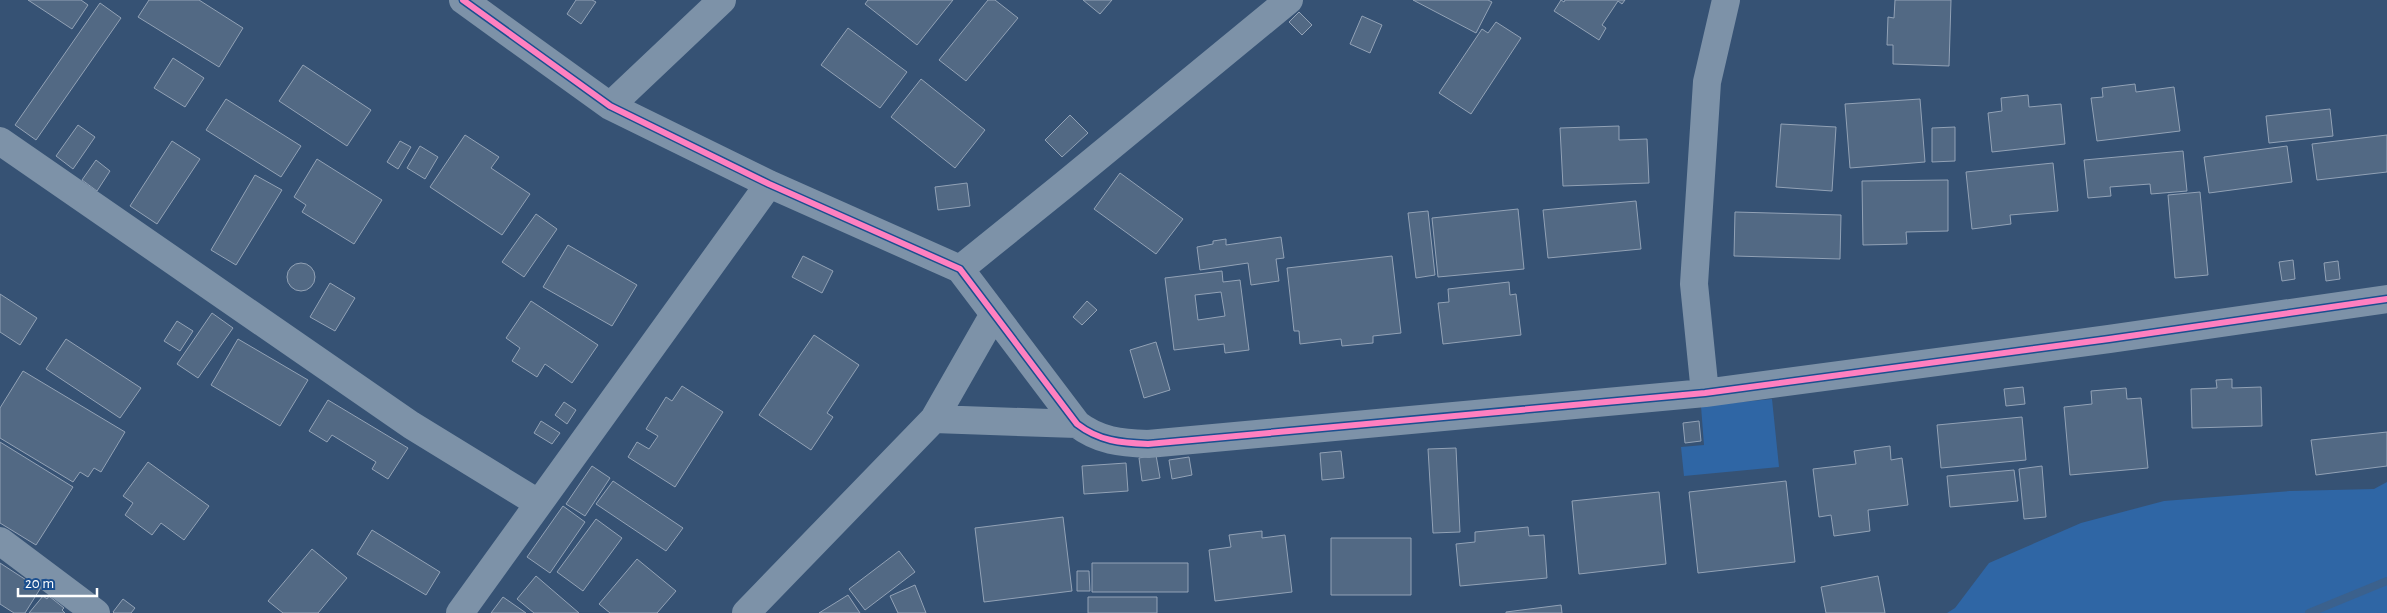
<svg xmlns="http://www.w3.org/2000/svg" width="2387" height="613" viewBox="0 0 2387 613" font-family="'Alegreya Sans',sans-serif">
<style>
.green{fill:#2f66a5}
.lines{fill:none;stroke-linecap:round;stroke-linejoin:round}
.stream{stroke:#3b618d;stroke-width:8}
.building{fill:#526984;stroke:#92a2b6;fill-rule:evenodd}
.minor{stroke:#7d92a8;stroke-width:28}
.cycleway-casing{stroke:#1b4f8f;stroke-width:9}
.cycleway{stroke:#ff80c0;stroke-width:6}
</style>
<rect width="100%" height="100%" fill="#365274"/>
<!-- green -->
<path class="green" d="M1772,399L1779,467L1684,476L1681,447L1704,445L1701,406Z
M2387,482V613H1947L1955,608L1989,563L2081,523L2164,501L2290,491L2374,489Z"/>
<g class="lines">
<!-- stream -->
<path class="stream" d="M2309,613L2387,581"/>
</g>
<!-- building -->
<path class="building" d="M28,0H81L88,5L72,29Z
M149,0H199L243,28L219,67L138,17Z
M576,0H592L596,2L581,24L567,14Z
M868,0H953L917,45L865,4Z
M988,0H995L1018,18L966,81L939,60Z
M1083,0H1112L1100,14Z
M1413,0H1488L1492,2L1476,33Z
M1561,0L1564,2L1565,0H1625L1622,4L1618,1L1602,25L1606,28L1599,40L1554,11Z
M1895,0H1951L1949,66L1893,64V45H1887L1888,17L1894,18Z
M100,3L121,18L36,140L15,125Z
M1299,12L1312,25L1302,35L1289,22Z
M1362,16L1382,25L1370,53L1350,44Z
M1496,22L1521,38L1471,114L1439,93L1482,29L1488,33Z
M848,28L907,72L880,108L821,65Z
M173,58L204,78L185,107L154,88Z
M303,65L371,110L347,146L279,101Z
M921,79L985,130L955,168L891,117Z
M2135,84L2136,92L2174,87L2180,131L2097,141L2091,98L2103,97L2102,88Z
M2028,95L2029,107L2061,104L2065,144L1992,152L1988,113L2002,111L2001,98Z
M226,99L301,146L281,177L206,130Z
M1920,99L1925,162L1850,168L1845,104Z
M2330,109L2333,136L2269,143L2266,116Z
M1070,115L1088,133L1062,157L1045,140Z
M1781,124L1836,127L1832,191L1776,187Z
M78,125L95,137L73,169L56,156Z
M1619,126V140L1647,139L1649,183L1563,186L1560,128Z
M1955,127V161L1932,162V128Z
M465,135L499,157L491,168L530,194L502,235L430,187Z
M2387,135V172L2317,180L2312,144Z
M172,141L200,159L157,224L130,206Z
M400,141L411,147L398,169L387,162Z
M420,146L438,157L425,179L407,168Z
M2287,146L2292,182L2209,193L2204,157Z
M2183,151L2187,191L2151,194L2150,184L2110,187L2111,196L2088,198L2084,160Z
M317,159L382,200L354,244L302,212L306,205L294,197Z
M96,160L110,171L97,191L82,180Z
M2053,163L2058,211L2010,215L2011,224L1972,229L1966,172Z
M1120,173L1183,219L1156,254L1094,209Z
M255,175L282,190L236,265L211,250Z
M1948,180V231L1906,232L1907,244L1863,245L1862,181Z
M967,183L970,206L938,210L935,187Z
M2200,192L2208,275L2175,278L2168,195Z
M1636,201L1641,249L1548,258L1543,210Z
M1518,209L1524,269L1438,277L1432,218Z
M1428,211L1435,275L1416,278L1408,213Z
M1735,212L1841,215L1840,259L1734,256Z
M536,214L557,229L524,277L502,262Z
M1281,237L1284,258L1276,259L1279,281L1251,285L1248,263L1200,270L1197,247L1213,244V241L1226,239V245Z
M568,245L637,285L612,326L543,287Z
M803,256L833,271L822,293L792,277Z
M1392,256L1401,333L1373,336V343L1342,346L1341,339L1300,344L1299,331H1294L1287,268Z
M2293,260L2295,279L2282,281L2279,262Z
M2338,261L2340,279L2326,281L2324,263Z
M287 277a14 14 0 1 1 28 0a14 14 0 1 1-28 0Z
M1222,271L1223,282L1240,280L1249,350L1225,353L1224,344L1174,350L1165,278ZM1221,292L1225,316L1198,320L1195,295Z
M1509,282L1510,295L1516,294L1521,335L1443,344L1438,303L1449,302L1448,289Z
M330,283L355,298L335,331L310,317Z
M0,294L37,318L20,345L0,332Z
M531,301L598,345L572,383L545,364L537,377L512,361L520,348L506,338Z
M1087,301L1097,310L1082,325L1073,317Z
M212,313L233,328L198,378L177,364Z
M177,321L193,331L180,351L164,341Z
M814,335L859,365L827,413L833,417L811,450L759,415Z
M66,339L141,388L120,418L46,369Z
M238,339L308,380L280,426L211,385Z
M1156,342L1170,390L1144,398L1130,350Z
M23,371L125,432L101,472L94,468L88,477L80,472L73,482L0,438V408Z
M2232,379V388L2261,387L2262,426L2192,428L2191,389L2217,388L2216,380Z
M682,386L723,412L675,487L628,457L637,442L649,449L658,436L646,429L666,397L672,401Z
M2023,387L2025,404L2006,406L2004,389Z
M2126,388L2127,399L2141,398L2148,468L2070,475L2064,407L2092,404L2091,391Z
M328,400L408,448L388,479L372,469L376,462L332,435L327,442L309,431Z
M564,402L576,410L567,424L555,415Z
M2022,417L2026,460L1941,468L1937,425Z
M541,421L560,433L552,444L534,433Z
M1699,421L1701,441L1685,443L1683,423Z
M2387,432V466L2316,475L2311,440Z
M0,442L73,487L36,545L0,523Z
M1890,446L1891,460L1902,458L1908,505L1868,510L1870,531L1834,536L1831,515L1819,517L1813,469L1856,464L1854,451Z
M1456,448L1460,532L1433,533L1428,449Z
M1341,451L1344,478L1322,480L1320,453Z
M1156,455L1160,478L1142,481L1139,458Z
M1189,457L1192,475L1172,479L1169,460Z
M148,462L209,506L184,540L161,523L152,535L125,515L133,503L123,496Z
M1126,463L1128,491L1084,494L1082,466Z
M592,466L610,478L585,516L566,504Z
M2042,466L2046,517L2024,519L2019,469Z
M2014,470L2018,501L1950,507L1947,476Z
M613,481L683,528L666,551L596,504Z
M1786,481L1795,562L1698,573L1689,492Z
M1659,492L1666,564L1579,574L1572,501Z
M563,506L585,522L550,573L527,557Z
M1063,517L1072,591L984,602L975,528Z
M596,519L622,538L583,591L557,572Z
M1528,527L1529,536L1544,535L1547,578L1460,586L1456,544L1475,542V532Z
M372,530L440,572L426,595L357,554Z
M1262,531V538L1285,535L1292,592L1215,601L1209,550L1231,547L1229,535Z
M1331,538H1411V595H1331Z
M312,549L347,578L318,613H283L268,601Z
M899,551L915,572L865,610L849,589Z
M637,559L676,591L657,613H610L599,604Z
M0,563L40,589L25,613H14L0,604Z
M1092,563H1188V592H1092Z
M1077,571H1089L1090,591H1077Z
M536,576L579,613H534L517,599Z
M1878,576L1885,613H1826L1821,587Z
M915,585L926,613H898L890,596Z
M848,595L860,613H819Z
M43,596L47,599L49,596L64,608L62,610L65,613H29Z
M503,597L526,613H491Z
M1088,597H1157V613H1088Z
M123,599L135,608L131,613H114L113,612Z
M1561,605L1562,613H1506V612Z"/>
<g class="lines">
<!-- minor -->
<path class="minor" d="M463,0L610,106L769,184L960,269L1077,424C1099,441 1121,443 1148,444L1705,393L2109,339L2387,299
M610,106L722,0
M0,141L411,425L538,503
M960,269L1064,185L1289,0
M1705,393L1694,284L1707,82L1726,0
M934,419L1077,424
M0,541L96,613
M460,613L769,184
M746,613L934,419L994,314"/>
<!-- cycleway casing -->
<g class="cycleway-casing">
<path id="cycleway" d="M463,0L610,106L769,184L960,269L1077,424C1099,441 1121,443 1148,444L1705,393L2109,339L2387,299"/>
</g>
<!-- cycleway -->
<use href="#cycleway" class="cycleway"/>
</g>
<!-- scale -->
<path d="M18 588v8h79v-8" fill="none" stroke="#ffffff" stroke-width="2.5"/>
<text x="25" y="588" font-size="15" fill="#ffffff" stroke="#1b4f8f" stroke-width="4" paint-order="stroke">20 m</text>
</svg>
